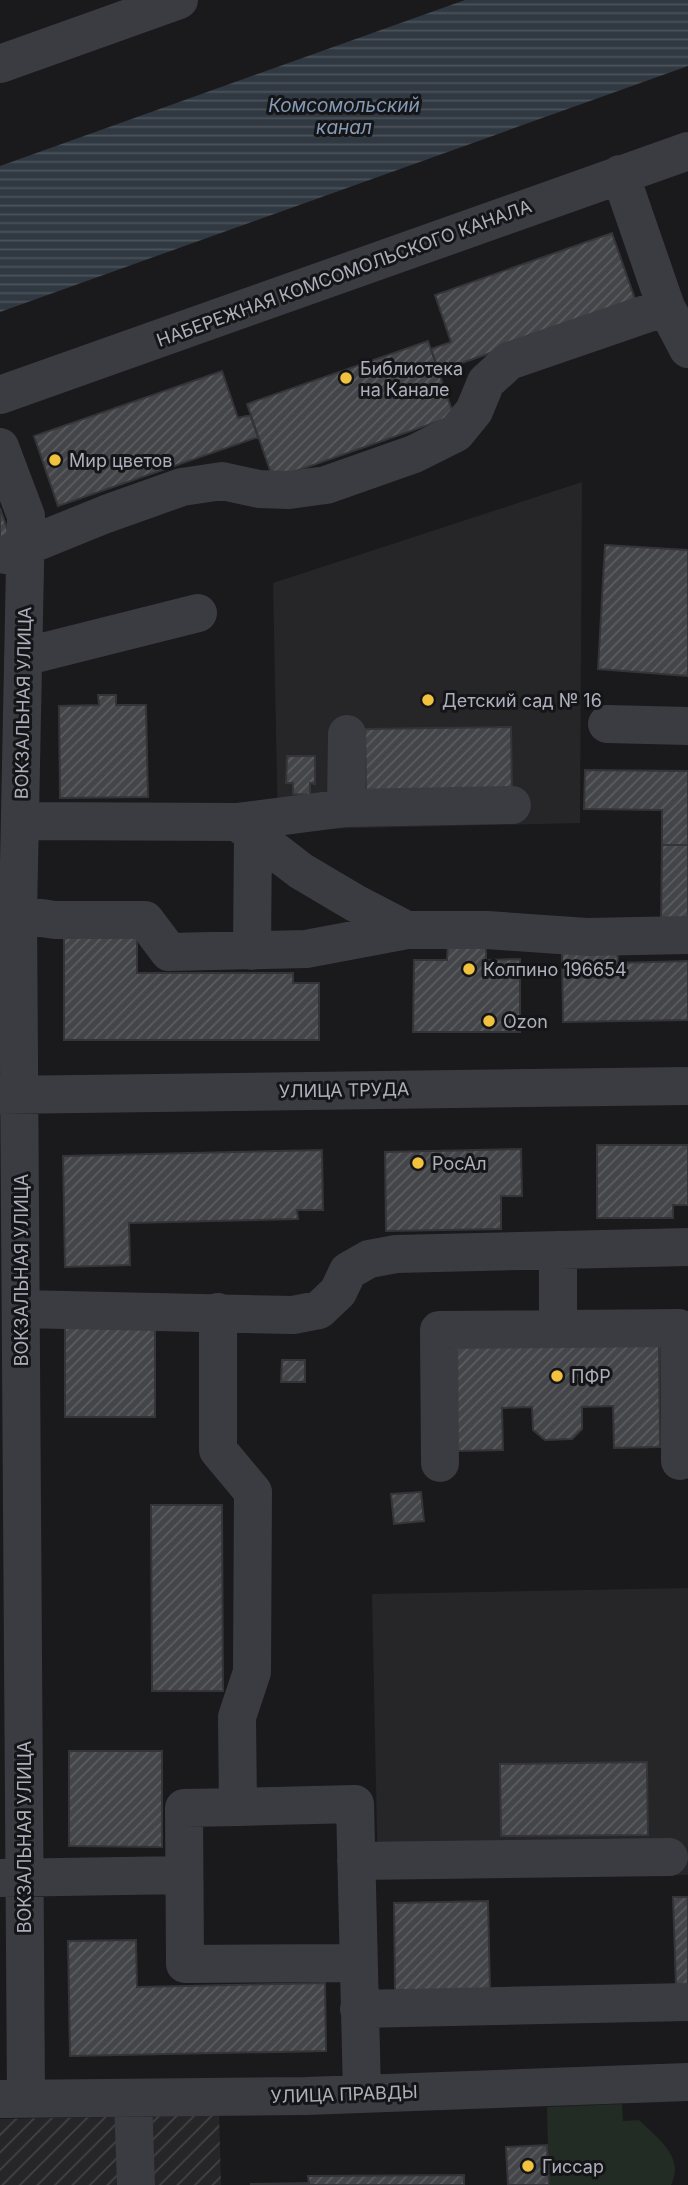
<svg xmlns="http://www.w3.org/2000/svg" width="688" height="2185" viewBox="0 0 688 2185" font-family="Inter,sans-serif">
<style>
.built{fill:#262629}
.industrial{fill:url(#industrial-furrows)}
.grass{fill:#222b24}
.water{fill:url(#water-rules)}
.building{fill:url(#building-hatch);stroke:#353438;stroke-width:2}
.lines{fill:none;stroke-linecap:round;stroke-linejoin:round}
.minor{stroke:#3b3c41;stroke-width:38}
.poi-dot{fill:#f1c23e;stroke:#151518;stroke-width:2.5}
.labels{text-anchor:middle;dominant-baseline:central;stroke-width:6;stroke-linejoin:round;paint-order:stroke}
.street-label{font-size:18px;fill:#adb0bc;stroke:#151518}
.poi-label{font-size:18px;fill:#adb0bc;stroke:#151518;text-anchor:start}
.water-label{font-size:19px;font-style:italic;fill:#859bb6;stroke:#151518}
</style>
<defs>
<pattern id="industrial-furrows" width="10" height="10" patternUnits="userSpaceOnUse" patternTransform="scale(1.75)"><rect width="10" height="10" fill="#262629"/><path d="M-1 1l2-2M0 10L10 0M9 11l2-2" fill="none" stroke="#434346"/></pattern>
<pattern id="water-rules" width="6" height="5" patternUnits="userSpaceOnUse" patternTransform="scale(1.75)"><rect width="6" height="5" fill="#303841"/><path d="M0 2.5h6" fill="none" stroke="#4b525a"/></pattern>
<pattern id="building-hatch" width="6" height="6" patternUnits="userSpaceOnUse" patternTransform="scale(1.75)"><rect width="6" height="6" fill="#444549"/><path d="M-1 1l2-2M0 6l6-6M5 7l2-2" fill="none" stroke="#5c5d61"/></pattern>
</defs>
<rect width="100%" height="100%" fill="#1a1a1c"/>
<!-- built -->
<path class="built" d="M582,482L580,823L278,830L273,583Z
M688,1588V1875L378,1879L372,1594Z"/>
<!-- industrial -->
<path class="industrial" d="M219,2115L221,2185H0V2119Z"/>
<!-- grass -->
<path class="grass" d="M622,2104L623,2121L639,2120C656,2137 686,2157 671,2185H549L547,2107Z"/>
<!-- water -->
<path class="water" d="M465,0H688V66L0,312V166Z"/>
<!-- building -->
<path class="building" d="M612,233L636,302L439,371L431,349L451,342L435,295Z
M428,341L454,416L273,479L247,404Z
M222,371L238,418L250,415L258,437L58,506L34,436Z
M0,508L10,537L0,540Z
M605,545L688,550V676L598,669Z
M98,695H116V705H146L148,797L60,798L59,706L99,705Z
M511,727L512,793L366,795L365,729Z
M287,756H315V784L310,783V795L293,794V783H286Z
M585,770L688,771V845H662V810L584,809Z
M662,845H688V923L661,922Z
M64,928H137V973H293V983H319V1040H64Z
M448,942H486V960L520,959V1032H413L414,960H447Z
M562,949H617L618,963L688,961V1020L563,1022Z
M597,1145H688V1205H673V1218H597Z
M521,1149L522,1196H501V1229L386,1231L385,1152Z
M322,1150L323,1210H297L298,1219L129,1223L130,1265L65,1267L63,1156Z
M65,1328H155V1417H65Z
M659,1343L660,1447L614,1448L613,1406L582,1407V1429L572,1439L545,1440L533,1430L532,1407L502,1408L503,1450L455,1451L453,1346Z
M282,1360H305V1382H281Z
M421,1492L424,1521L394,1524L391,1494Z
M151,1505H222L223,1691H152Z
M69,1751H162V1847L69,1846Z
M647,1762L648,1835L501,1836L500,1764Z
M673,1897H688V1986H676Z
M488,1901L490,1989L395,1991L394,1903Z
M136,1940L137,1987L325,1983L326,2051L70,2056L68,1941Z
M547,2145L549,2185H508L506,2147Z
M464,2175V2185H309L308,2176Z
M309,2183V2185L250,2184Z"/>
<g class="lines">
<!-- minor -->
<path class="minor" d="M0,64L179,0
M620,174L666,307L688,349
M0,395L688,151
M0,447L26,516L18,914L26,2098
M5,555L106,514L182,487L222,481L259,489L289,490L326,485L414,454L456,433L474,411L486,382L509,361L666,307
M23,657L198,613
M607,724L688,726
M346,808L347,734
M21,821L237,822L301,871L355,903L407,930H487L587,937L688,935
M237,822L346,808L512,805
M0,912L55,920H145L169,952L306,949L407,930
M252,951L253,835
M0,1095L688,1086
M558,1250V1329
M21,1309L293,1315L319,1310L338,1292L348,1271L369,1259L396,1254L688,1247
M218,1312V1450L253,1492L252,1672L237,1717L238,1807L355,1804L362,2093
M680,1461V1420
M440,1463L439,1330L679,1328L680,1420H688
M238,1807L184,1808L185,1964L358,1963
M356,1861L669,1857
M0,1878L184,1875
M359,2009L688,2002
M133,2098L136,2185
M2,2099L306,2096L688,2082"/>
</g>
<!-- markers -->
<g class="poi-dot">
<circle cx="346" cy="378" r="7"/>
<circle cx="55" cy="460" r="7"/>
<circle cx="428" cy="700" r="7"/>
<circle cx="469" cy="969" r="7"/>
<circle cx="489" cy="1021" r="7"/>
<circle cx="418" cy="1163" r="7"/>
<circle cx="557" cy="1376" r="7"/>
<circle cx="528" cy="2166" r="7"/>
</g>
<g class="labels">
<!-- street labels -->
<g class="street-label">
<text transform="translate(344 273) rotate(-20)">НАБЕРЕЖНАЯ КОМСОМОЛЬСКОГО КАНАЛА</text>
<text transform="translate(23 703) rotate(-89)">ВОКЗАЛЬНАЯ УЛИЦА</text>
<text transform="translate(344 1090) rotate(-1)">УЛИЦА ТРУДА</text>
<text transform="translate(21 1270) rotate(-90)">ВОКЗАЛЬНАЯ УЛИЦА</text>
<text transform="translate(24 1837) rotate(-90)">ВОКЗАЛЬНАЯ УЛИЦА</text>
<text transform="translate(344 2094) rotate(-2)">УЛИЦА ПРАВДЫ</text>
</g>
<!-- poi labels -->
<g class="poi-label">
<text x="360" y="368">Библиотека<tspan x="360" dy="21">на Канале</tspan></text>
<text x="69" y="460">Мир цветов</text>
<text x="442" y="700">Детский сад № 16</text>
<text x="483" y="969">Колпино 196654</text>
<text x="503" y="1021">Ozon</text>
<text x="432" y="1163">РосАл</text>
<text x="571" y="1376">ПФР</text>
<text x="542" y="2166">Гиссар</text>
</g>
<!-- water labels -->
<g class="water-label">
<text x="344" y="105">Комсомольский<tspan x="344" dy="22">канал</tspan></text>
</g>
</g>
</svg>
